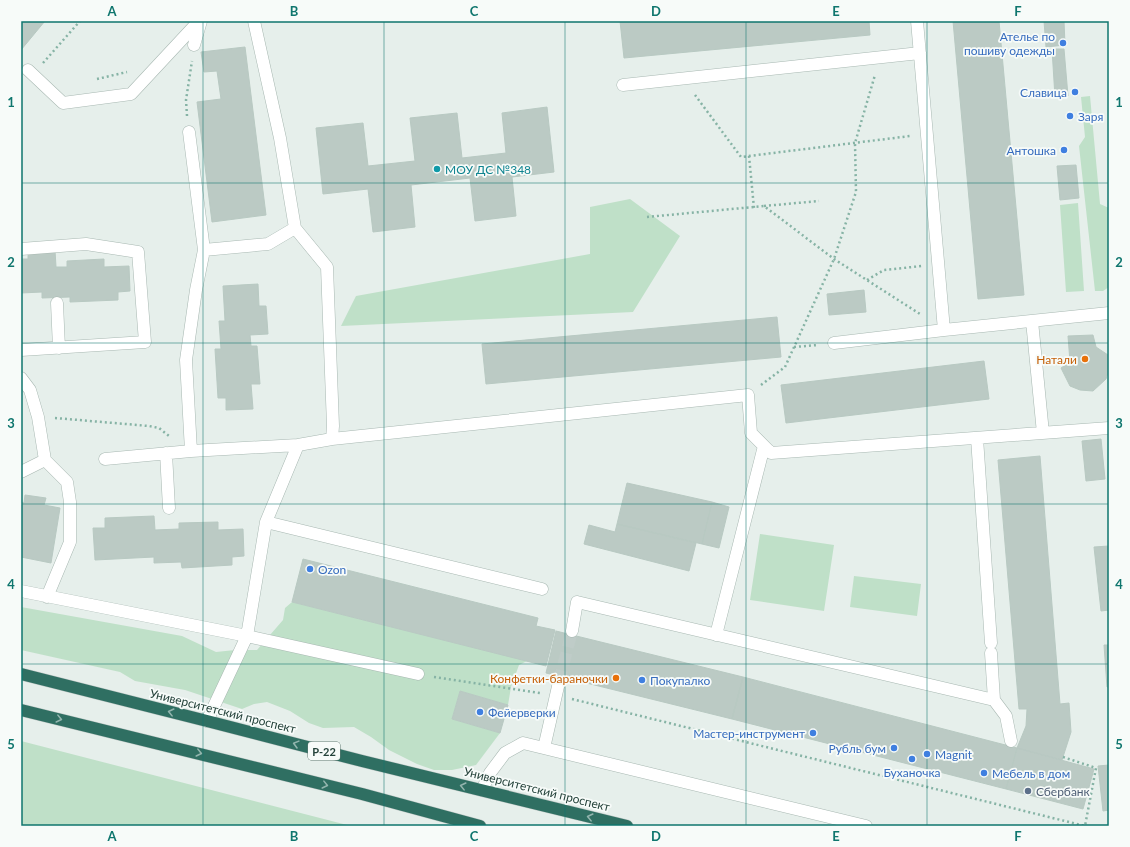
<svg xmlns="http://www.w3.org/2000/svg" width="1130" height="847" viewBox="0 0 1130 847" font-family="Lato,sans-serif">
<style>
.green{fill:#bfe0c8}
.building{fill:#bbcac4;stroke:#b8c9c2}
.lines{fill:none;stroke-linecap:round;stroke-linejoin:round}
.minor-tunnel{stroke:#bfccc8;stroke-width:12;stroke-dasharray:12 6;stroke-linecap:butt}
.minor-casing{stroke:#a8b8b2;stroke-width:13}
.highway-casing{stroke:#c2cac8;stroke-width:13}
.path{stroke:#86b3a5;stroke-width:2.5;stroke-dasharray:2 3;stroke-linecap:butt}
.minor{stroke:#fff;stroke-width:12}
.highway{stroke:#2f6f62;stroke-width:12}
.oneway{stroke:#93b5ae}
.grid{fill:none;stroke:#0f766e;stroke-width:1;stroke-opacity:0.55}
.shop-dot{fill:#3f7fe0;stroke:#f7fbf9;stroke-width:1.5}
.culture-dot{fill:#0f9aa8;stroke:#f7fbf9;stroke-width:1.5}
.food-dot{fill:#e8710a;stroke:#f7fbf9;stroke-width:1.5}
.service-dot{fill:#5c6f8a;stroke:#f7fbf9;stroke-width:1.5}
.labels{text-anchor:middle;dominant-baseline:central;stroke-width:3.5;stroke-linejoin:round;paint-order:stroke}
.shield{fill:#f7fbf9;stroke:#637a73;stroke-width:1}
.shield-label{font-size:11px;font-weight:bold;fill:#24423a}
.shop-label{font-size:12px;fill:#366cbe;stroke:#f7fbf9;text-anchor:start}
.culture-label{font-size:12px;fill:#0d838f;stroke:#f7fbf9;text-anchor:start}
.food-label{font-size:12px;fill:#c56008;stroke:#f7fbf9;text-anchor:end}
.street-label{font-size:12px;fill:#24423a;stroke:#f7fbf9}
.service-label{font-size:12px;fill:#4e5e75;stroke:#f7fbf9;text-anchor:start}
.neatline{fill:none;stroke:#0f766e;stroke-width:1.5}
.grid-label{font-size:13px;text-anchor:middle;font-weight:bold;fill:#0f766e}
</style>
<rect width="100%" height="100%" fill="#e6efeb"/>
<!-- green -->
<path class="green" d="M1090,96L1100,204L1109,208V287L1103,291H1095L1079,146L1085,137L1081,97Z
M630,199L680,236L633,312L341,326L356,296L590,254V207Z
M1078,203L1084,291L1066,292L1060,205Z
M760,534L834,545L824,611L750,600Z
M854,576L921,584L917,616L850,607Z
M292,602L527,661L519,665L511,687L508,705L460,691L452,719L500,733L476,765L452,770H434L417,764L389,750L371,737L354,727L323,728L309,723L290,711L267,702L254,704L242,709L185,690L135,681L120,672L21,650V607L182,636L216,652L235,650H257L283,620L285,608Z
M21,741L351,826H21Z"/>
<!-- building -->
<path class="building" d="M21,21H45L21,50Z
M620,21H869L870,35L624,58Z
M953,21H999L1024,295L978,299Z
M1044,21H1064L1065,45L1046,47Z
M245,47L266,215L212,222L197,102L221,99L217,71L204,72L201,52Z
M1052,49H1064L1068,96L1055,97Z
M547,107L554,172L512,177L516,216L475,221L470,178L411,185L415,227L373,232L368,189L323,194L316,128L363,123L368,166L415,161L410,118L457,113L462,158L506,153L502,113Z
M1076,165L1079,198L1060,200L1057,166Z
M55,250L56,267H67V261L104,259V267L129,266L130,291L118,292V300L70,302V297L42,298V292L21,293V259H28V252Z
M258,284L259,306H266L268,334L250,335L251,346H257L260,384H251L253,409L226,410V398H218L215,349H221L219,321H225L223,286Z
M864,290L866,312L829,315L827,294Z
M777,317L781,357L486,384L482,344Z
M1093,335L1096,347L1108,355L1109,369L1106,379L1093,391L1080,390L1070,386L1061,368L1070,362L1068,336Z
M984,361L989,399L786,423L781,385Z
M1101,439L1105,479L1086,481L1082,441Z
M1040,456L1060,704L1069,703L1071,732L1062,760L1017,748L1026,726L1027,709H1019L998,460Z
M627,483L712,502L702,544L617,524Z
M25,495L46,498L44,505L60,508L51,563L21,557V502L24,503Z
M712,502L729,507L719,548L702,544Z
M154,516L155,530L179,529V523L218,522V530L243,529L244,556L232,557V565L182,568L181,562L154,563V557L95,560L93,528H105V518Z
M617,524L696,543L689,571L584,544L589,525L615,532Z
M1109,546V610L1101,611L1094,547Z
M303,559L538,618L536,626L555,630L546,666L292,602Z
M556,631L743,677L732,719L546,673Z
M1104,645H1109V687H1107Z
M743,677L1017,748L1006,789L732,719Z
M460,691L508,705L500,733L452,719Z
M1017,748L1094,769L1083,809L1006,789Z
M1109,765V810L1103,811L1098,766Z"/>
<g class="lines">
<!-- minor-tunnel -->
<path class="minor-tunnel" d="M559,682L572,631"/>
<!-- minor casing -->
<g class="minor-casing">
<path id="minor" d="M254,21L280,138L295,228L327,267L333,426L332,439L298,445L266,522L247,636L418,674
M917,21L944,330
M194,45L201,21
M28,70L63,103L131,94L199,21
M623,85L920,53
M189,132L204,250
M295,228L268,244L204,250L196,290L186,360L191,451L298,445
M21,249L86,244L138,252L145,342L21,350
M57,303L59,348
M1032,321L1043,433
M834,343L944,330L1109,313
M21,378L30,390L38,417L45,460L67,482L70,502V542L47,597
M977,438L991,643
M332,439L748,395L751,433L771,453L1109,428
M166,453L169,508
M105,459L191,451
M21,472L45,460
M266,522L542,589
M21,591L247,636L207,721
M572,631L577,602L994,700
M716,635L764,446
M991,653L994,700L1006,716L1011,741
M544,748L559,682
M482,790L490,773L505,753L523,743L866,826"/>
</g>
<!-- highway casing -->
<g class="highway-casing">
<path id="highway" d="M21,674L207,721L362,761L627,826
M21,710L362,794L480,826"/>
</g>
<!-- path -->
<path class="path" d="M43,63L80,21
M97,79L127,72
M695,95L741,157L910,136
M187,116L186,100L192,61
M749,156L754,208
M764,206L819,201
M647,217L764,206L834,259L920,314
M867,280L884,270L922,266
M794,347L818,345
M761,385L785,367L834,259L856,192L855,143L875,75
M55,418L149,426L159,428L169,436
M434,677L540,693
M572,699L1085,826
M1063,757L1096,768L1085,826"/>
<!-- minor -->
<use href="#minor" class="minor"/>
<!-- highway -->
<use href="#highway" class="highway"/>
</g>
<!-- one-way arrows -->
<defs><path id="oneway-chevron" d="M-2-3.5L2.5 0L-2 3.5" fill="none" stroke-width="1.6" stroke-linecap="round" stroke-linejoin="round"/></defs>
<g class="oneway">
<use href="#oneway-chevron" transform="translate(171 712) rotate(-166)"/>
<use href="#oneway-chevron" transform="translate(59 719) rotate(14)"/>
<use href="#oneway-chevron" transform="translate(296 744) rotate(-165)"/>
<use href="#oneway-chevron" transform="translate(199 753) rotate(14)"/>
<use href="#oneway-chevron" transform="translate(325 785) rotate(14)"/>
<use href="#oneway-chevron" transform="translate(463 786) rotate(-166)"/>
<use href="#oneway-chevron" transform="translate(590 817) rotate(-166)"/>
</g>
<!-- grid -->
<path class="grid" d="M203,21V826M384,21V826M565,21V826M746,21V826M927,21V826M21,183H1109M21,343H1109M21,504H1109M21,664H1109"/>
<!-- markers -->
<g class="shop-dot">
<circle cx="1063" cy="43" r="4"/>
<circle cx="1075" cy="92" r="4"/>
<circle cx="1070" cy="116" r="4"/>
<circle cx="1064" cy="150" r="4"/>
<circle cx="310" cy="569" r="4"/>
<circle cx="642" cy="680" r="4"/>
<circle cx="480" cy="712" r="4"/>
<circle cx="813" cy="733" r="4"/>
<circle cx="894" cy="748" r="4"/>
<circle cx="927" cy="754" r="4"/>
<circle cx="912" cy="759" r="4"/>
<circle cx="984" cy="773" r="4"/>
</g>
<circle class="culture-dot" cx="437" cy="169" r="4"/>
<g class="food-dot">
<circle cx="1085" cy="359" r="4"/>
<circle cx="616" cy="678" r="4"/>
</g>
<circle class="service-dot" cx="1028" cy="791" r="4"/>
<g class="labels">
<!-- shield labels -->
<rect class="shield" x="308" y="742" width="32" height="18" rx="3"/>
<g class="shield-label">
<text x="324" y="751">Р-22</text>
</g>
<!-- shop labels -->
<g class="shop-label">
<text x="1055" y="36" text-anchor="end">Ателье по<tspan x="1055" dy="14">пошиву одежды</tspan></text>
<text x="1067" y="92" text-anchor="end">Славица</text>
<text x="1078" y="116">Заря</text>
<text x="1056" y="150" text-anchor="end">Антошка</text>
<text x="318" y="569">Ozon</text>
<text x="650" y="680">Покупалко</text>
<text x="488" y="712">Фейерверки</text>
<text x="805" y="733" text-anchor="end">Мастер-инструмент</text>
<text x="886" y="748" text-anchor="end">Рубль бум</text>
<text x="935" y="754">Magnit</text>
<text x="912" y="772" text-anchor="middle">Буханочка</text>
<text x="992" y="773">Мебель в дом</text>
</g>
<!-- culture labels -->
<g class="culture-label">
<text x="445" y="169">МОУ ДС №348</text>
</g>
<!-- food labels -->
<g class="food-label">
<text x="1077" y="359">Натали</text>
<text x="608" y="678">Конфетки-бараночки</text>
</g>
<!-- street labels -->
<g class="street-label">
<text transform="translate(223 711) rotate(14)">Университетский проспект</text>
<text transform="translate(537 789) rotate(14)">Университетский проспект</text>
</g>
<!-- service labels -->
<g class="service-label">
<text x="1036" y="791">Сбербанк</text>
</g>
</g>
<!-- border -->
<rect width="1130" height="847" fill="none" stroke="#f7fbf9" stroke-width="44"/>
<rect x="22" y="22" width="1086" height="803" class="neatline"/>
<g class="grid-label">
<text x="112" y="16">A</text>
<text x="294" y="16">B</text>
<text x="474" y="16">C</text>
<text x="656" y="16">D</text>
<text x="836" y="16">E</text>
<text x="1018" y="16">F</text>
<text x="11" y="107">1</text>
<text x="1119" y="107">1</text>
<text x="11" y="267">2</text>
<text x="1119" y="267">2</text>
<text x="11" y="428">3</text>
<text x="1119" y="428">3</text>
<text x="11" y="589">4</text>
<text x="1119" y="589">4</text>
<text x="11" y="749">5</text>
<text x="1119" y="749">5</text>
<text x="112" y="841">A</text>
<text x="294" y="841">B</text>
<text x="474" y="841">C</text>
<text x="656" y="841">D</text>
<text x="836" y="841">E</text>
<text x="1018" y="841">F</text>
</g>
</svg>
